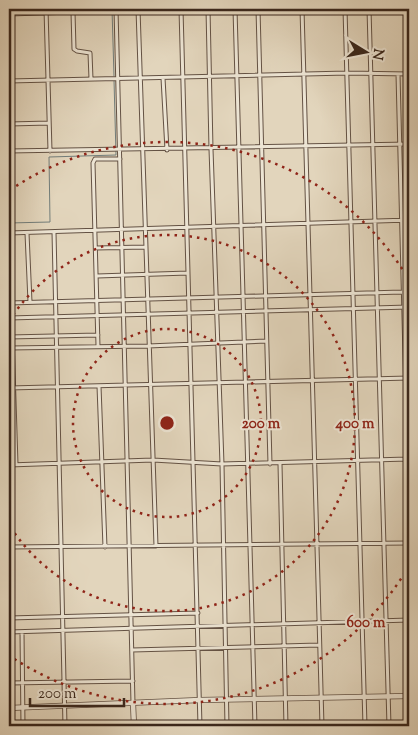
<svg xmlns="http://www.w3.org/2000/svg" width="418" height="735" viewBox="0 0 418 735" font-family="'Sorts Mill Goudy',serif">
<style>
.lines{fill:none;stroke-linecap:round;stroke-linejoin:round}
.stream{stroke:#727d7a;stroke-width:1}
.minor-casing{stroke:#645244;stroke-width:5}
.tertiary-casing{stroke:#645244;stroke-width:6}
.minor{stroke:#ece4d3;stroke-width:3}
.tertiary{stroke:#ece4d3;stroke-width:4.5}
.ring{fill:none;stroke:#8f2418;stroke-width:2.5;stroke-dasharray:2.5 5}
.centre{fill:#8f2418;stroke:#ece4d3;stroke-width:2.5}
.ring-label{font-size:15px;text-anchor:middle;font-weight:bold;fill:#8f2418;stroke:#ece4d3;stroke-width:4;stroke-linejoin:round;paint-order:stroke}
</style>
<rect width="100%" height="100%" fill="#e2d5bc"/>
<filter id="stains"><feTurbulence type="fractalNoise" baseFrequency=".004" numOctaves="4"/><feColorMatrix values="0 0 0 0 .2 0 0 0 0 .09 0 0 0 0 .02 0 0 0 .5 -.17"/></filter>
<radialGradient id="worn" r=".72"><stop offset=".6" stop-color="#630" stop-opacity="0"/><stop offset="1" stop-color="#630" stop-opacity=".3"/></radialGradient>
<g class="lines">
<!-- stream -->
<path class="stream" d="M112,9L114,76
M9,223L50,222L49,157L116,155L114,80"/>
<!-- minor casing -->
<g class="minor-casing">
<path id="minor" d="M46,9L50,151
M116,9L133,703
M138,9L156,546
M181,9L200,726
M208,9L211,149L222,464L227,726
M235,9L255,726
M258,9L270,464
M302,9L322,726
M345,9L365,726
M369,9L389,726
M73,12L74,49L77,51L90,53L91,79
M9,14L104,11
M398,74L409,519
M163,78L167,150
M9,81L347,73L409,74
M9,124L49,123
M9,151L409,144
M54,232L65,726
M9,233L409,220
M27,233L30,302
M9,241L16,464
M96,248L145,247
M97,276L188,273
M9,303L402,292
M9,318L409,307
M9,337L98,335
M98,346L93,163L95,159H120
M9,348L148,346L266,341
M99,386L105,547
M9,388L409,378
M280,464L286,726
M9,465L153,460L222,464L408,459
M9,547L409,543
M9,618L198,613
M9,632L409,620
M22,632L23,726
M132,650L319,645
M9,683L133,681
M65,723L86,726"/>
</g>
<!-- tertiary casing -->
<g class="tertiary-casing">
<path id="tertiary" d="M133,703L134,726
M9,708L200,700L409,696"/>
</g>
<!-- minor -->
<use href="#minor" class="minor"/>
<!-- tertiary -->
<use href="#tertiary" class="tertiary"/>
</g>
<!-- distance rings -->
<g class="ring">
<circle cx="167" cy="423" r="94"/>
<path d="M9 321A188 188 0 1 1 9 525"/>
<path d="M409 566A281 281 0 0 1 10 656M10 190A281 281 0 0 1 409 280"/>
</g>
<circle cx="167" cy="423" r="8" class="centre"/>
<g class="ring-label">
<text x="261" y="428">200 m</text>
<text x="355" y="428">400 m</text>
<text x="366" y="627">600 m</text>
</g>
<!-- margin -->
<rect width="418" height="735" fill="none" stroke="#e2d5bc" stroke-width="30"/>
<rect x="10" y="10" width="398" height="715" fill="none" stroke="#3a271c" stroke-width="2.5"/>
<rect x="15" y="15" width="388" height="705" fill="none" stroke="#3a271c"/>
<!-- north arrow -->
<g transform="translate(366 52) rotate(100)" stroke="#ece4d3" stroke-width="4" paint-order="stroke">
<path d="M0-4L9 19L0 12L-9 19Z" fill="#3a271c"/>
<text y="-8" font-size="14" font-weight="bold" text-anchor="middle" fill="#3a271c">N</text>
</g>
<!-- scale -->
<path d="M30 698v8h94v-8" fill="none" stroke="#3a271c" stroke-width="2.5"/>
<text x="38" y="698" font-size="15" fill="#3a271c" stroke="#ece4d3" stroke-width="4" paint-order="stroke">200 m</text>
<rect width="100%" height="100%" filter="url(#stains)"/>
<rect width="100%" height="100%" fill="url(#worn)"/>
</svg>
